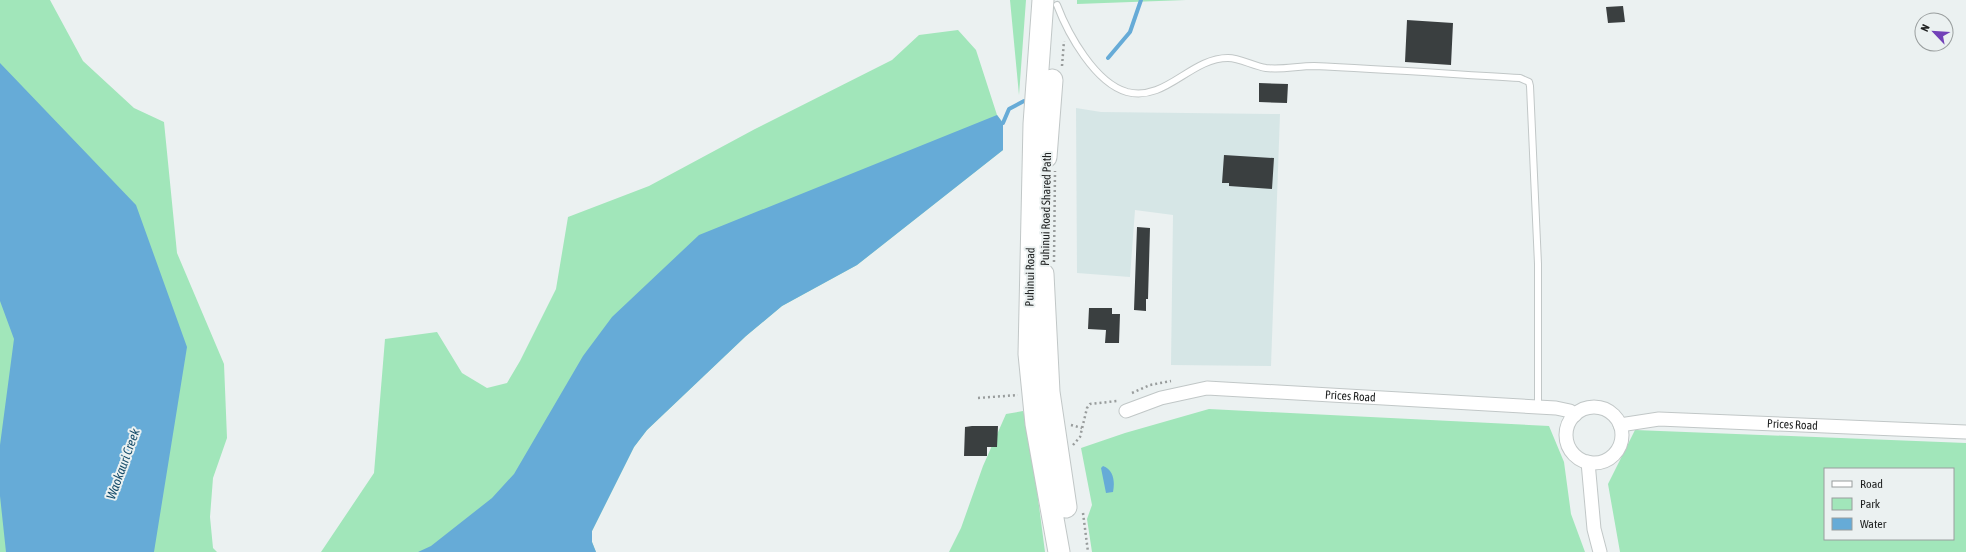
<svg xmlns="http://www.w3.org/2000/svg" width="1966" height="552" viewBox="0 0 1966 552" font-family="'Asap Condensed',sans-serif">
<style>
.built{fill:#d6e6e6}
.green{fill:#a1e6ba;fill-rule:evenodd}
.water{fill:#66abd7}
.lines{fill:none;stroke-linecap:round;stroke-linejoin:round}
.stream{stroke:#66abd7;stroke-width:4}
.building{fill:#3a3f40}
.service-casing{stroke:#c1c7c7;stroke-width:8}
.minor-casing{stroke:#c1c7c7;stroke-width:15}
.trunk-casing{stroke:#c1c7c7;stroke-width:23}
.path{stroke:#989c9c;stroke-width:2.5;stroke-dasharray:2 3;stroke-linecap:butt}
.service{stroke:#fff;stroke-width:6}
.minor{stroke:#fff;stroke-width:13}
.trunk{stroke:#fff;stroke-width:21}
.labels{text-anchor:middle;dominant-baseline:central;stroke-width:4;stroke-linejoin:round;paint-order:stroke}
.street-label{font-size:12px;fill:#1f2121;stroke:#ebf1f1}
.water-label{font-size:13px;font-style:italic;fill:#164c6a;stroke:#ebf1f1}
</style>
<rect width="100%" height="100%" fill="#ebf1f1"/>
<!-- built -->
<path class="built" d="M1076,108L1101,112L1280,114L1271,366L1171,365L1173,215L1135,210L1130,277L1077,273Z"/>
<!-- green -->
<path class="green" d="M0,0H50L83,61L134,108L164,122L177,253L224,364L227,438L213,478L210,517L213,548L217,552H0Z
M1010,0H1026L1019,95Z
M1077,0H1186L1077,4Z
M958,30L976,50L997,115L1003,123V150L857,265L782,306L746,336L647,430L634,447L592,531V542L596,552H321L374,473L385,339L437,332L462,373L487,388L507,383L520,361L556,289L568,217L649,186L755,129L892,60L919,35Z
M1209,409L1549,426L1564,462L1571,514L1585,552H1092L1087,519L1092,505L1081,448L1125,433Z
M1023,411L1029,429L1045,552H949L961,528L983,466L1006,414Z
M1635,430L1966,443V552H1620L1608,484ZM1825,469H1953V539H1825Z"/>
<!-- water -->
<path class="water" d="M0,63L136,205L187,347L154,552H6L0,496V445L14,339L0,301Z
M997,115L1003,123V150L857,265L782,306L746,336L647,430L634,447L592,531V542L596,552H418L431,546L492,498L514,474L583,356L612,317L699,235Z
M1103,466C1114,470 1115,482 1113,492L1106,493L1101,468Z"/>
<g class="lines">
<!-- stream -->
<path class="stream" d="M1108,58L1130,32L1141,0
M1003,123L1009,109L1024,101"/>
</g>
<!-- building -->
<path class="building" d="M1623,6L1625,22L1608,23L1606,7Z
M1407,20L1453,23L1451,65L1405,62Z
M1259,83L1288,84L1287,103L1259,102Z
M1224,155L1274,158L1272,189L1229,186V183H1222Z
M1137,227L1150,228L1148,299H1146V311L1134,310Z
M1089,308H1112V314H1120L1119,343H1105L1106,330L1088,329Z
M972,426H998L997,447H987V456H964L965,427Z"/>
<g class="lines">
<!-- service casing -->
<g class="service-casing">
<path id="service" d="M1057,5C1068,34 1095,83 1127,92C1166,102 1190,58 1228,58C1240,58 1253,66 1266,68C1282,70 1298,66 1314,66C1382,69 1451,74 1520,78L1529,82L1530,86L1538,264V407"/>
</g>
<!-- minor casing -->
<g class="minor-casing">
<g id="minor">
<circle cx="1594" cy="435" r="28"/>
<path id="s1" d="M1126,411L1161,398L1207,388L1556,408L1570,411L1575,415"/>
<path id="s2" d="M1620,425L1659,419L1966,432"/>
<path d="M1588,462L1594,529L1600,552"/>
</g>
</g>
<!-- trunk casing -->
<g class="trunk-casing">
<path id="trunk" d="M1043,0L1034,124L1029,354L1036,424L1059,552
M1046,157L1052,80
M1043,274L1049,392L1066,507"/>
</g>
<!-- path -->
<path class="path" d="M1062,66L1064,41
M1054,262L1055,171
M1132,393L1150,385L1171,381
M978,398L1018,395
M1071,425L1082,428
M1073,445L1080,437L1087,408L1090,404L1117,401
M1083,513L1088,552"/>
<!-- service -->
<use href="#service" class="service"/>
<!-- minor -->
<use href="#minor" class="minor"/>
<!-- trunk -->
<use href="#trunk" class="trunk"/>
</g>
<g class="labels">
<!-- street labels -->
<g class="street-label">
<text transform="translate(1046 209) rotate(-89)">Puhinui Road Shared Path</text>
<text transform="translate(1030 277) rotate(-89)">Puhinui Road</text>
<text stroke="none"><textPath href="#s1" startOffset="228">Prices Road</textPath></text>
<text stroke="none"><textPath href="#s2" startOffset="173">Prices Road</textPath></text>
</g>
<!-- water labels -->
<g class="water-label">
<text transform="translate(123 464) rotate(-70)">Waokauri Creek</text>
</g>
</g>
<!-- legend -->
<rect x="1824" y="468" width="130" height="72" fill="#ebf1f1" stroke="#999e9e"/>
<rect x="1832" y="481" width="20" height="6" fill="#ffffff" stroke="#999e9e"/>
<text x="1860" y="488" font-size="12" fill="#1f2121">Road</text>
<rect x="1832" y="498" width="20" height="12" fill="#a1e6ba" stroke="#999e9e"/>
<text x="1860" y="508" font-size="12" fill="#1f2121">Park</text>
<rect x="1832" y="518" width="20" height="12" fill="#66abd7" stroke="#999e9e"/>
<text x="1860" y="528" font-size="12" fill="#1f2121">Water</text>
<!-- north arrow -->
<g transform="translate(1934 32) rotate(295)"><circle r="19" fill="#ebf1f1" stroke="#999e9e"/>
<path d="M0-3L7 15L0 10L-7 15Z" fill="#7241b8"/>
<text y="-6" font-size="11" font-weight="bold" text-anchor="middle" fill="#1f2121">N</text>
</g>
</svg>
